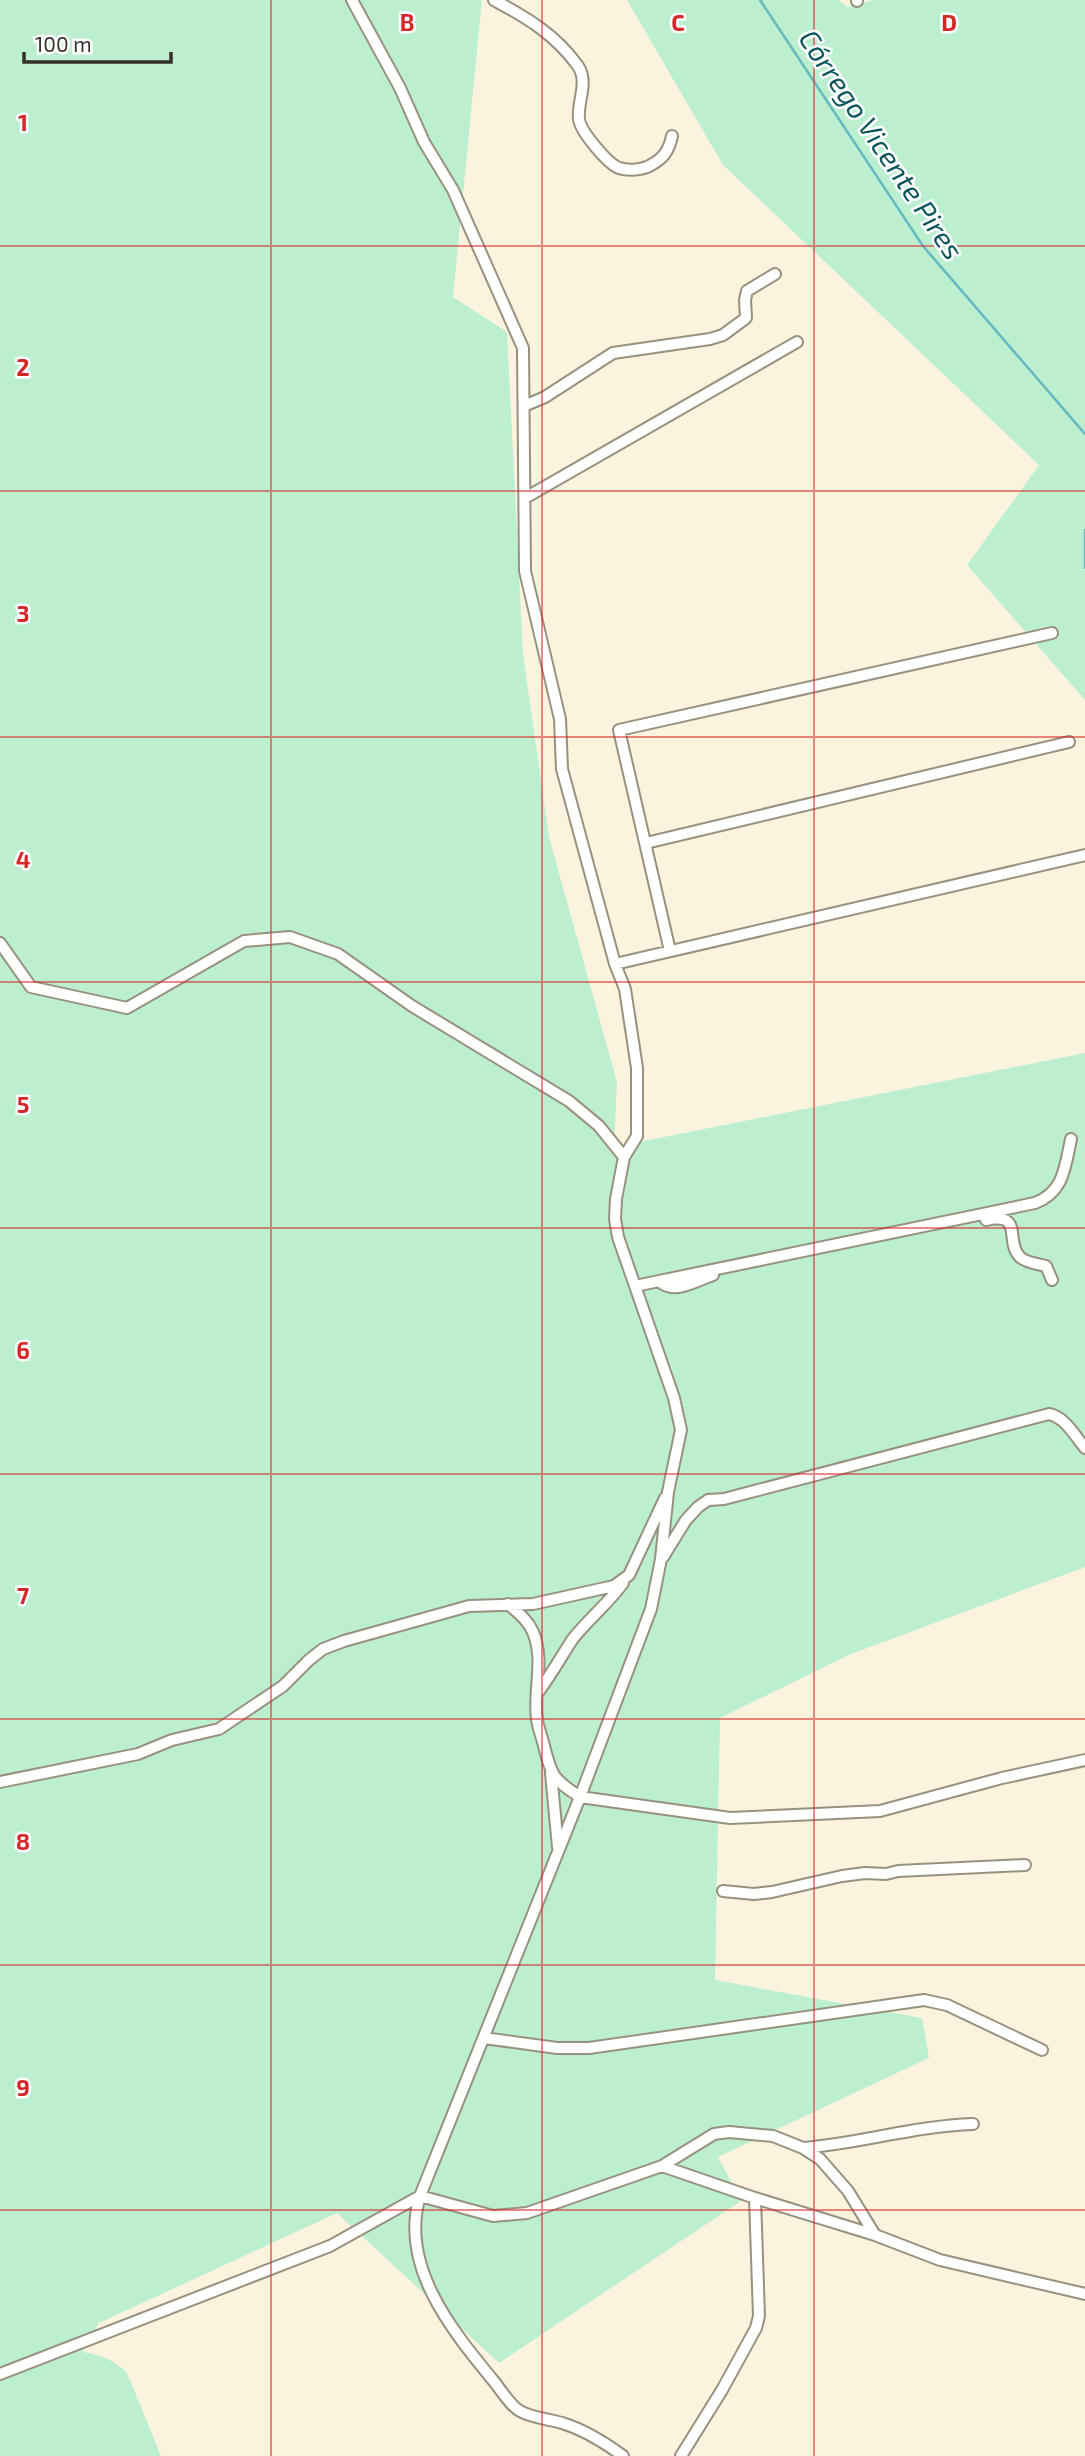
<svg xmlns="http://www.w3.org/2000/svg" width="1085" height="2456" viewBox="0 0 1085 2456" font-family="'Exo 2',sans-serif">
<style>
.green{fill:#bcefd0}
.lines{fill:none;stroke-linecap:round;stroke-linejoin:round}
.stream{stroke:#66b9be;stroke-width:2.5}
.minor-casing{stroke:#98917e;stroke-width:14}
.minor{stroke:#fff;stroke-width:10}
.grid{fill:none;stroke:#d62828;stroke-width:2;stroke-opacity:0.55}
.labels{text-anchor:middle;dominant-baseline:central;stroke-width:5;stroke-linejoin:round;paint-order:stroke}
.water-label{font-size:28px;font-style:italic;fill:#0a5559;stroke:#fff}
.grid-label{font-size:23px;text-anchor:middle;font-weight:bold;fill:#d62828;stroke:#fff;stroke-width:5;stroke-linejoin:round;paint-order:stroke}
</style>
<rect width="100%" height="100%" fill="#fbf3de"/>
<!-- green -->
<path class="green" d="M0,0H482L453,297L507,332L523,654L549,837L617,1082L614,1147L1085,1053V1567L851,1654L720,1718L715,1980L922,2018L929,2058L718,2157L741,2201L499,2363L337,2213L99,2323L83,2352C100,2355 115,2360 127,2373L161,2456H0Z
M627,0H838L847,7L873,0H1085V700L967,565L1039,465L723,165Z"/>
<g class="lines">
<!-- stream -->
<path class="stream" d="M760,0L923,246L1085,434
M1085,530V568"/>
<!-- minor casing -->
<g class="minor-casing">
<path id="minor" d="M352,0L400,88L424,142L453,190L523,348L525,571L560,719L562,769L615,964L625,989L637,1068V1136L624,1157L616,1199L615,1219L618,1237L674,1398L681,1430L668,1492L661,1559L651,1609L580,1797L420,2196C399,2265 451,2329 492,2379C500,2388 510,2406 520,2411C532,2418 549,2419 562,2423C585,2430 604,2442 623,2456
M494,0C527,18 555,34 578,66C589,83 577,101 579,119C580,131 608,164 619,168C628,171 643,170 651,165C664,158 669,150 672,136
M857,1V0
M524,406L545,397L613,353L710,339L723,335L746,318L745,300L747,291L775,274
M525,498L797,342
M646,843L1069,742
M0,943L31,987L127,1008L244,941L290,937L338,954L412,1006L569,1101L599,1126L624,1157
M670,951L619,730L1052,633
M615,964L1085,855
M986,1220C1025,1212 1004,1241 1020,1257C1026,1263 1039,1264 1046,1266L1052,1280
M660,1282C675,1295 697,1280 713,1275
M635,1286L1035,1203C1064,1192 1065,1167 1071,1139
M663,1557L686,1520L698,1507L708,1500L724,1499L1049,1414C1065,1417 1075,1436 1085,1448
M508,1604C517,1612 528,1620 533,1632C545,1661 533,1690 537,1719C538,1728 542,1737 544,1746C552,1777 553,1779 580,1797L730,1818L880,1811L1002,1778L1085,1760
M539,1691C551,1675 561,1657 572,1640C588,1619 608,1604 623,1583
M551,1773L558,1847
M0,1782L138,1754L172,1740L219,1729L283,1686L309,1660L323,1649L344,1641L469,1606L533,1604L614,1586L629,1575L665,1498
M723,1891L754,1894L772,1892L842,1876L865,1873L886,1874L898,1871L1025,1865
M484,2038L557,2048H589L924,2000L947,2005L1042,2050
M803,2148C860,2143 916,2126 973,2124
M662,2166L755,2198L875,2235
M0,2374L330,2246L420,2196L493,2216L527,2213L662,2166L714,2134L729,2132L773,2136L803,2148L820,2159L848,2191L875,2235L940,2260L1085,2294
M681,2456L722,2390L756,2328L759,2316L755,2198"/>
</g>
<!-- minor -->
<use href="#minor" class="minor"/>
</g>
<!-- grid -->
<path class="grid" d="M271,0V2456M542,0V2456M814,0V2456M0,246H1085M0,491H1085M0,737H1085M0,982H1085M0,1228H1085M0,1474H1085M0,1719H1085M0,1965H1085M0,2210H1085"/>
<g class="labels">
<!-- water labels -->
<g class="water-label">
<text transform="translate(882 144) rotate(56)">Córrego Vicente Pires</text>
</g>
</g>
<g class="grid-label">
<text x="407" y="31">B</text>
<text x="678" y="31">C</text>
<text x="949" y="31">D</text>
<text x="23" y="131">1</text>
<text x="23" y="376">2</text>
<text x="23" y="622">3</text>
<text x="23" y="868">4</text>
<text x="23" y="1113">5</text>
<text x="23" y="1359">6</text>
<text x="23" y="1604">7</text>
<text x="23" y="1850">8</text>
<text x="23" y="2096">9</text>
</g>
<!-- scale -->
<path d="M24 52v10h147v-10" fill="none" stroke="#343129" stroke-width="3.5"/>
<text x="35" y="52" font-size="21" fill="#343129" stroke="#ffffff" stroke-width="5" paint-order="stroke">100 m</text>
</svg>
